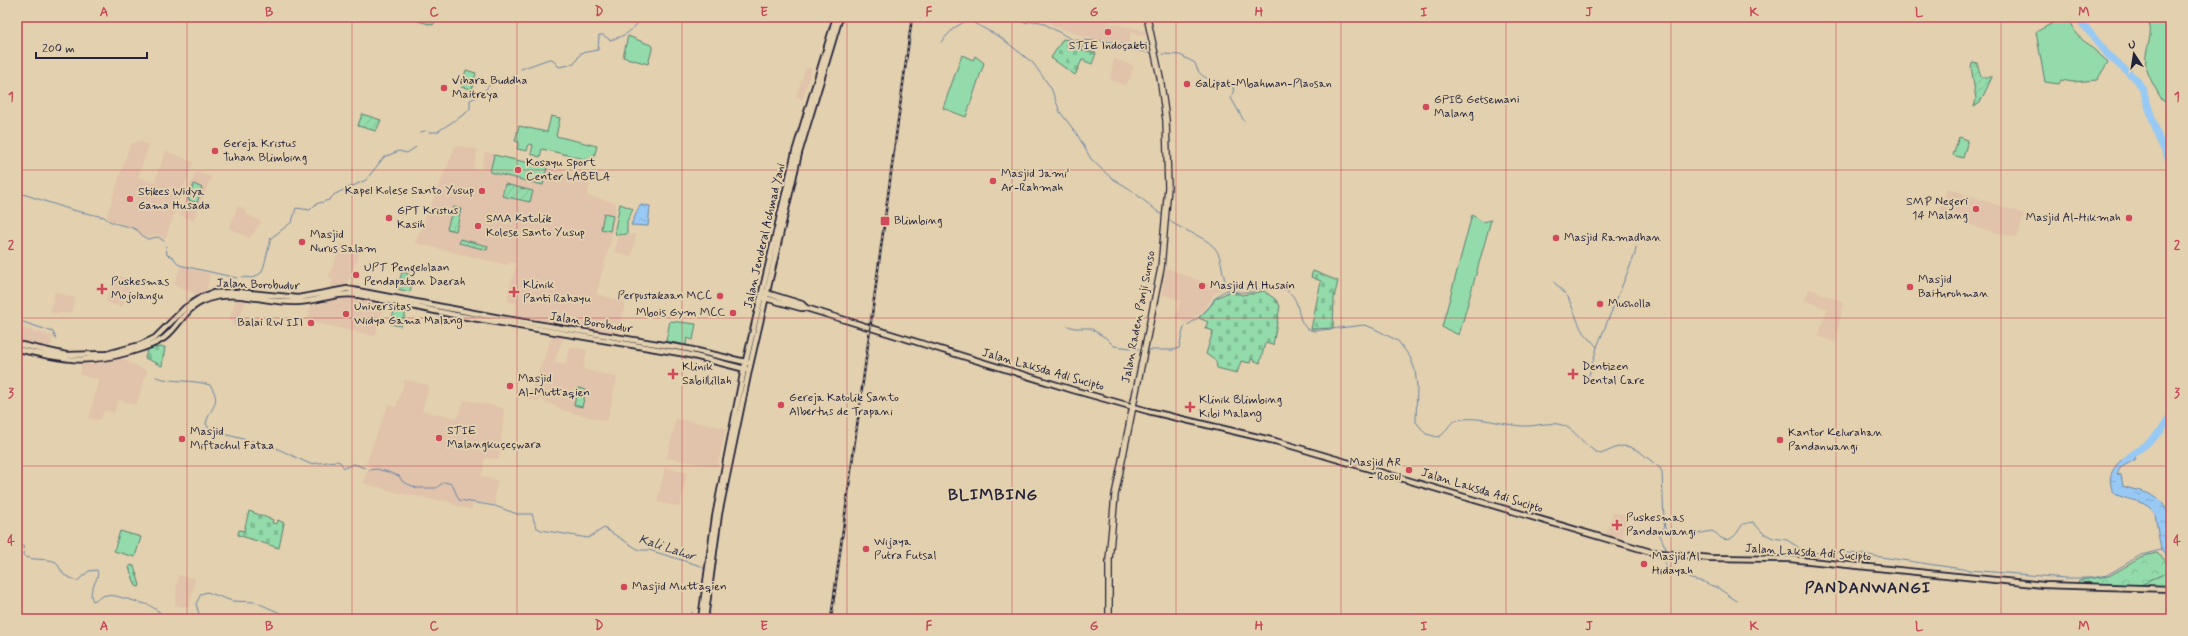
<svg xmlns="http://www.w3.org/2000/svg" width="2188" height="636" viewBox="0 0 2188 636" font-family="Mynerve,sans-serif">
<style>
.built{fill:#e1c2aa}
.green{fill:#93dbaa;stroke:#5a7e72}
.forest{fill:url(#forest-crowns);stroke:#5a7e72}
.cemetery{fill:url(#cemetery-stones);stroke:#5a7e72}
.garden{fill:url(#garden-furrows);stroke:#5a7e72}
.water{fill:url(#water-ripples);stroke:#6986aa}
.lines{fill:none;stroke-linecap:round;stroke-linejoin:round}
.stream{stroke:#6986aa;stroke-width:1}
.river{stroke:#98c9f4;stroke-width:7}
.major-casing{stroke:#22223b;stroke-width:8}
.highway-casing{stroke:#22223b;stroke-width:8}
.major{stroke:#e2d0ae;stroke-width:4.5}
.highway{stroke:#e2d0ae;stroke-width:5.5}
.rail-casing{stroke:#22223b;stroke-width:2.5}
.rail{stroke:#e2d0ae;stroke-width:1;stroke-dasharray:3;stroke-linecap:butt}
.grid{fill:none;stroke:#c84759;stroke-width:1;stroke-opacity:0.55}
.poi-dot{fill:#d1495b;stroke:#e2d0ae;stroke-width:1.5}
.labels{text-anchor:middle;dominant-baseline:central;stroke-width:4;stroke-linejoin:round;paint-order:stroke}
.poi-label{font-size:12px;fill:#22223b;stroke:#e2d0ae;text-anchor:start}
.street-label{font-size:12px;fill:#22223b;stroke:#e2d0ae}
.water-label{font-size:13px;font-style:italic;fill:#343b57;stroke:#e2d0ae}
.district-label{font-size:16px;font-weight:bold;letter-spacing:1px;fill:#22223b;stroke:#e2d0ae}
.neatline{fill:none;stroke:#c84759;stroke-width:1.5}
.grid-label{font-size:13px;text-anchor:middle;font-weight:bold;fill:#c84759}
</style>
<defs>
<pattern id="forest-crowns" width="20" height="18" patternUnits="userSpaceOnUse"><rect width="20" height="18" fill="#93dbaa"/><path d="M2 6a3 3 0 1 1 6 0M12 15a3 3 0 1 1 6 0" fill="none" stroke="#7ebc93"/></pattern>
<pattern id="cemetery-stones" width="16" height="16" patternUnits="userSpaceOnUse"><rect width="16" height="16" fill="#93dbaa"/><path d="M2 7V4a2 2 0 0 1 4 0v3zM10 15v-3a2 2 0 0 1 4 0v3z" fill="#7ebc93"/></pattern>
<pattern id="garden-furrows" width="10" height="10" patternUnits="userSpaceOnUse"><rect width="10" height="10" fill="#93dbaa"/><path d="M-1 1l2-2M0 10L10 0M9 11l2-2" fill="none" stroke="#7ebc93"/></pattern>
<pattern id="water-ripples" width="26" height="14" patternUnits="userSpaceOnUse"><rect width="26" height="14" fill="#98c9f4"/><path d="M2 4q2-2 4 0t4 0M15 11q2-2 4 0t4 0" fill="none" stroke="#83acd2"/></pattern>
</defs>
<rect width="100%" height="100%" fill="#e2d0ae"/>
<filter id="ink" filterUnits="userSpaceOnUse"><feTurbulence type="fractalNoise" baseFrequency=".025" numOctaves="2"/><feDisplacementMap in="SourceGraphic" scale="8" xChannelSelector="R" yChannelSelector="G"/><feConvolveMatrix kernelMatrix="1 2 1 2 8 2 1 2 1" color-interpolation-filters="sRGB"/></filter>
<g filter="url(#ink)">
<!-- built -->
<path class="built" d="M1053,17H1110L1109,23L1146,31L1147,36L1131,32L1128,45L1116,40H1096L1051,25Z
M1222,17H1262L1261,26Z
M1114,59L1134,66L1126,86L1110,79Z
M806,67L812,69L802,99L796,97Z
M139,141L149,145L138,177L154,183L166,151L193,162L165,239L159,235L144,237L133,227L110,220L107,215L130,145Z
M456,145L478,150L473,168L481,170L485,152L591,179L587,196L616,203L611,239L596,294L625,302L618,334L513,317L516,303L507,301L516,264L509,262L508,265L415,243Z
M196,172L211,177L193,220L179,215Z
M1947,188L2024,214L2017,237L1981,229L1940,212Z
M238,206L246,210L245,213L261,222L250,238L229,228Z
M636,235L631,256L614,252L619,236Z
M341,243L361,249L346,286L331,289L333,279L329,277Z
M181,266L210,274L206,292L199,296L174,284Z
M1166,268L1221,289L1213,295L1204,310L1186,323L1175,317L1181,300L1162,294Z
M115,275L132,280L122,307L106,302Z
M1809,289L1843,302L1836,342L1818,336L1827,309L1805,300Z
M55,292L75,298L71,313H50Z
M348,296L385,303L375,336L308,321L311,305L325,304L326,299Z
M236,299H246L236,327L232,326L233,320H229Z
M17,327L53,336L50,350L17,341Z
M554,333L564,335L554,363L565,365L571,347L587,350L583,369L617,378L607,421L566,411L540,399L539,401L525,398L526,395L529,396Z
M118,357L147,371L136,405L119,399L114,413L105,410L99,420L89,418L99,379L80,375L82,363Z
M405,380L429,385L422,411L457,418L465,400L504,408L499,459L485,458L481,477L497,480L494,500L496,501V505L473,501L472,509L456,506L450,502L399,493L364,483L369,465L366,464L388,405L396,407Z
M676,419L726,428L717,467L667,458Z
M665,468L687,472L680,507L657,502Z
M1613,513L1627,515L1622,538L1606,534Z
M178,575L195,579L189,607L175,605Z"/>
<!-- green -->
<path class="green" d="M419,17H438L433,25L418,21Z
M2064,17H2069L2076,34L2108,62L2097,80L2073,82L2061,80L2059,84L2045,82L2036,32Z
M2146,17H2171V101L2165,102L2162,100C2156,89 2149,79 2146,66C2143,50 2157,32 2146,17Z
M628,36L653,46L648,64L623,57Z
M962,55L973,60L975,56L984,63L966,117L943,108Z
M466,70L476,73L472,89L461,87Z
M551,116L560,118L556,136L597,146L593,161L542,149L540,157L531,154L533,145L529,144L527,151L517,149L519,142L515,141L519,126L547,132Z
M1959,137L1968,140L1963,158L1953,155Z
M494,155L547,167L543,185L490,172Z
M194,184L202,188L197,203L188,200Z
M620,204L633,209L627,221V234L616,235L615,229Z
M604,213L613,215L610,231L601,229Z
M1472,215L1483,222L1491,220L1459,335L1442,327Z
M670,321L696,324L693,340L687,338L686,345L666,341Z
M578,388L586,390L582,407L574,405Z
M120,531L141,537L135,557L114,551Z
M2171,570V587L2139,586Z"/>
<!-- forest -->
<path class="forest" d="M2157,553L2171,566V570L2139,586L2077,584L2079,580L2109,576L2144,556Z"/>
<!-- cemetery -->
<path class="cemetery" d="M1063,39L1083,43L1082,50L1096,53L1092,64L1082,60L1075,75L1051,58Z
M1313,271L1338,281L1334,298L1333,328L1311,329L1321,281L1311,277Z
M1231,291L1242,295L1264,291L1275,299L1280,306L1273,345L1265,343L1260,363L1251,359L1250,363L1241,361L1237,373L1217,368L1216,361L1206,354L1213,331L1205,328L1208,322L1199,318L1213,303L1214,299Z
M165,347L162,366L145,358L148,348Z
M249,511L273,520L272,523L277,524L278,520L284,523L279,548L238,535L239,530L244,531Z"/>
<!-- garden -->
<path class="garden" d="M1973,62L1977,63L1981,77H1992L1980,103L1974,107L1976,99L1971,66Z
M362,114L381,120L376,131L358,126Z
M505,184L533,191L530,202L502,196Z
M453,207L461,209L456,231L447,229Z
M460,239L488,246L487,250L459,243Z
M402,272L414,275L410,292L397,289Z
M395,308L407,310L401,326L390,324Z
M131,565L134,566L140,585L139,587L136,586L129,568Z"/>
<!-- water -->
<path class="water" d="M640,205L650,206L648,226L631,225Z
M2133,451L2136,459L2120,468L2117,474L2121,475L2123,486C2133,490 2146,491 2155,497C2176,509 2171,543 2171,563L2161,550L2155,514C2147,500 2130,501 2117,495C2114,493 2111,489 2111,485C2107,470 2122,459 2133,451Z"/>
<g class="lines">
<!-- stream -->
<path class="stream" d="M970,17L972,22L1000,37L1033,63L1051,88L1060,112L1077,134L1091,159L1110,177L1130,189L1163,216
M1017,17L1023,23L1034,21L1041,22L1073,40L1106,41L1122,44L1133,50L1153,53
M941,42L954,28L969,19
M1162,54L1180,55L1195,63C1201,86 1220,76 1234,89L1231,98L1244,121
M521,69L549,59H552L559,67L574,64L581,53L598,50L599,35H603L610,40C625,36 631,32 640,20
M421,132L425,131
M429,132H437L466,113L470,109V100L481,95L492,82L507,84L513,80
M17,192L72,210L104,217C114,226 124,224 135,229C140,231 142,237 147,239L158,237L164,241
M1167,219C1182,231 1201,234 1214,247C1225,258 1219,279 1231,289C1246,301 1273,276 1290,293C1303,304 1294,327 1314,331L1364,325L1373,328L1398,341L1410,357L1415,370L1417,386L1416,422L1426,434L1438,437C1447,434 1447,424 1455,421C1473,414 1503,425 1522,426C1535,427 1550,421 1562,425C1575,428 1584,448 1601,454L1615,448L1623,446L1630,447L1639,451L1660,468L1662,472L1664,522L1665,528L1669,533L1693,535L1711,531C1716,532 1717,535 1721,538C1732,544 1738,531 1743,524L1753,522L1763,533L1773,538L1787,540L1807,553L1831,552L1861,554L1969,570L2065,578H2091L2107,575L2141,555L2161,550
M166,246L167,255L173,257L179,265L237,278
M242,277L253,278L261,273L264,266L271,238L292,222L296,208L310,210L316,204L329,200L335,194L366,180L384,157L399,151L407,153L416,147
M1554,282L1568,297L1581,329L1597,347
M17,320L53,332L56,339
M1068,326L1075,328H1090L1106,338L1114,346L1139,349
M1148,350H1173L1179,348L1184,327C1192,322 1199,318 1205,312C1216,300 1214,294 1231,289
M156,377C173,383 192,379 210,385C223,404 210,406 206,424L211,431L272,446L310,464L336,461L340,462L344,468L354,464L365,468
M1587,382L1597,347L1635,254L1636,247
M369,470L377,469L388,472L399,476L403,482L417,488H436L444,482L452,484L459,500L495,506L517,514H532L536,527L541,530L588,538L604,528L639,550H649L701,566L704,569
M1664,528L1658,531L1667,551
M17,542L24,547L23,555C32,562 44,557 56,562L64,575L77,581L89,571L97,570C101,580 86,589 93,601L105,595L116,596L149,605L164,615L176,619
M1665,557V564L1668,568L1691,579L1704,582L1718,588L1737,601
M195,619L200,617L196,604L201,594L207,592L232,601L255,602L278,612L290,619
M691,619L692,612"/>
<!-- river -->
<path class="river" d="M2077,17L2109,56L2137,80L2143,90L2159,139L2171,164
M2127,459C2143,446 2165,433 2171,413"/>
<!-- major casing -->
<g class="major-casing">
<path id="major" d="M763,292L802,304L806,308
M761,297L801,308H806L1073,390L1148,411L1275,441L1651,552L1710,558L1790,559L2043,585L2171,589
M17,344L66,355L107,354L140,345L155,338L185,308L202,297L213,293L238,292L298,298L347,289L500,318L688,349L750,363
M17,349C61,359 85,365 130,352C141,349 154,345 164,338C181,325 183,308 208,299C235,289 268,303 296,302C318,302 335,291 359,295L455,315L686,354L749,370
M701,619L715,517L744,369L795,152L836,17
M705,619L719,514L749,370L799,153L840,17"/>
</g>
<!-- highway casing -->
<g class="highway-casing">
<path id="highway" d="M1109,619V560L1115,495L1161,268L1168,187L1166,120L1160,77L1147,17"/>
</g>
<!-- major -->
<use href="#major" class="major"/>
<!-- highway -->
<use href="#highway" class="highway"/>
<!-- rail casing -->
<g class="rail-casing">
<path id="rail" d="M831,619L912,17"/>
</g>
<!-- rail -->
<use href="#rail" class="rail"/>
</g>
</g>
<!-- grid -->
<path class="grid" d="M187,17V619M352,17V619M517,17V619M682,17V619M847,17V619M1012,17V619M1176,17V619M1341,17V619M1506,17V619M1671,17V619M1836,17V619M2001,17V619M17,170H2171M17,318H2171M17,466H2171"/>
<!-- markers -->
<g class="poi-dot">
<circle cx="1108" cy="32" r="4"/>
<circle cx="1187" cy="84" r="4"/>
<circle cx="444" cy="88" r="4"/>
<circle cx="1426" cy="107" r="4"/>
<circle cx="215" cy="151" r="4"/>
<circle cx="518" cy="170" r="4"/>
<circle cx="993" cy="181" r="4"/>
<circle cx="482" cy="191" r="4"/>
<circle cx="130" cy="199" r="4"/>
<circle cx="1976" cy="209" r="4"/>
<circle cx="389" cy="218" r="4"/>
<circle cx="2129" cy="218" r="4"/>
<rect x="880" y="216" width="10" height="10" rx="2"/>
<circle cx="478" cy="226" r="4"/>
<circle cx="1556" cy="238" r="4"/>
<circle cx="302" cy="242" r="4"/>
<circle cx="356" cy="275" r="4"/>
<circle cx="1202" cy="286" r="4"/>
<circle cx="1910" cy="287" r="4"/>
<path d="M100 283h4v4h4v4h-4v4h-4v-4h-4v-4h4z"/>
<path d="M512 286h4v4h4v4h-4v4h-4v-4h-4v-4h4z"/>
<circle cx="720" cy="296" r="4"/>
<circle cx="1600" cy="304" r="4"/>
<circle cx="733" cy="313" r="4"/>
<circle cx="346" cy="314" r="4"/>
<circle cx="311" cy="323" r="4"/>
<path d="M671 368h4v4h4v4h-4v4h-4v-4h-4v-4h4z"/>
<path d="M1571 368h4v4h4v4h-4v4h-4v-4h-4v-4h4z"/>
<circle cx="510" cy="386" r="4"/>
<circle cx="781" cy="405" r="4"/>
<path d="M1188 401h4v4h4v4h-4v4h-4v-4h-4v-4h4z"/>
<circle cx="439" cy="438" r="4"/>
<circle cx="182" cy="439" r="4"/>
<circle cx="1780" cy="440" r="4"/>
<circle cx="1409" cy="470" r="4"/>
<path d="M1615 519h4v4h4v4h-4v4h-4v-4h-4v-4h4z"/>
<circle cx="866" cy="549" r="4"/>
<circle cx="1644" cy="564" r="4"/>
<circle cx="624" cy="587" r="4"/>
</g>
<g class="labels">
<!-- poi labels -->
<g class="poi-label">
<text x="1108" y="46" text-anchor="middle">STIE Indoçakti</text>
<text x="452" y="81">Vihara Buddha<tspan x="452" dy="14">Maitreya</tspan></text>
<text x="1195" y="84">Galipat-Mbahman-Plaosan</text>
<text x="1434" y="100">GPIB Getsemani<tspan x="1434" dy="14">Malang</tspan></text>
<text x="223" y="144">Gereja Kristus<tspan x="223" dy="14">Tuhan Blimbing</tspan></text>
<text x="526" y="163">Kosayu Sport<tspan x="526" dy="14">Center LABELA</tspan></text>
<text x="1001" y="174">Masjid Jami'<tspan x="1001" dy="14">Ar-Rahmah</tspan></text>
<text x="474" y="191" text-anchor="end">Kapel Kolese Santo Yusup</text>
<text x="138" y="192">Stikes Widya<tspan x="138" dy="14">Gama Husada</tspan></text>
<text x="1968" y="202" text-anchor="end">SMP Negeri<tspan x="1968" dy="14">14 Malang</tspan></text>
<text x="397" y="211">GPT Kristus<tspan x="397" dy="14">Kasih</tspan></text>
<text x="2121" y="218" text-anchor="end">Masjid Al-Hikmah</text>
<text x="486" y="219">SMA Katolik<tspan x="486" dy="14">Kolese Santo Yusup</tspan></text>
<text x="894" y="221">Blimbing</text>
<text x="310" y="235">Masjid<tspan x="310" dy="14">Nurus Salam</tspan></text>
<text x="1564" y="238">Masjid Ramadhan</text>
<text x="364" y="268">UPT Pengelolaan<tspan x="364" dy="14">Pendapatan Daerah</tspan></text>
<text x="1918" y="280">Masjid<tspan x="1918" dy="14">Baiturohman</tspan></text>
<text x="111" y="282">Puskesmas<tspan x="111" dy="14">Mojolangu</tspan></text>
<text x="523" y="285">Klinik<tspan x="523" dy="14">Panti Rahayu</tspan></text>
<text x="1210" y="286">Masjid Al Husain</text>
<text x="712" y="296" text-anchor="end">Perpustakaan MCC</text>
<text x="1608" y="304">Musholla</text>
<text x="354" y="307">Universitas<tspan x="354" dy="14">Widya Gama Malang</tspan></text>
<text x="725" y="313" text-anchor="end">Mbois Gym MCC</text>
<text x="303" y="323" text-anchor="end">Balai RW III</text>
<text x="682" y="367">Klinik<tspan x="682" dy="14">Sabillillah</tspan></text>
<text x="1582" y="367">Dentizen<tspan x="1582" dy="14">Dental Care</tspan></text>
<text x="518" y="379">Masjid<tspan x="518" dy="14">Al-Muttaqien</tspan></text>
<text x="789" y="398">Gereja Katolik Santo<tspan x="789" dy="14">Albertus de Trapani</tspan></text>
<text x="1199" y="400">Klinik Blimbing<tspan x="1199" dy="14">Kibi Malang</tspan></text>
<text x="447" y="431">STIE<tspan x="447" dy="14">Malangkuçeçwara</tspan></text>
<text x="190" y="432">Masjid<tspan x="190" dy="14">Miftachul Fataa</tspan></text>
<text x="1788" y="433">Kantor Kelurahan<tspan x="1788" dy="14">Pandanwangi</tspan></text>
<text x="1401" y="463" text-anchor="end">Masjid AR<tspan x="1401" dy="14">- Rosul</tspan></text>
<text x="1626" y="518">Puskesmas<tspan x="1626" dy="14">Pandanwangi</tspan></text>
<text x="874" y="542">Wijaya<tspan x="874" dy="14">Putra Futsal</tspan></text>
<text x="1652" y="557">Masjid Al<tspan x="1652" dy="14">Hidayah</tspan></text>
<text x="632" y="587">Masjid Muttaqien</text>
</g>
<!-- street labels -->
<g class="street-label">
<text transform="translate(765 236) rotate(-77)">Jalan Jenderal Achmad Yani</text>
<text transform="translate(258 285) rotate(2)">Jalan Borobudur</text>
<text transform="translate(1139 317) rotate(-79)">Jalan Raden Panji Suroso</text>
<text transform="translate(591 323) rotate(9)">Jalan Borobudur</text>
<text transform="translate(1043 370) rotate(16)">Jalan Laksda Adi Sucipto</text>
<text transform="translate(1482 491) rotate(17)">Jalan Laksda Adi Sucipto</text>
<text transform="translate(1808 553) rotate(4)">Jalan Laksda Adi Sucipto</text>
</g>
<!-- water labels -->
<g class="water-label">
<text transform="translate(667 548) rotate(18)">Kali Lahor</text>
</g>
<!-- district labels -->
<g class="district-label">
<text x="993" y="495">BLIMBING</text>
<text x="1868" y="588">PANDANWANGI</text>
</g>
</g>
<!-- margin -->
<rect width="2188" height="636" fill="none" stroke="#e2d0ae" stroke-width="44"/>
<!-- north arrow -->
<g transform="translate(2134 54) rotate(348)" stroke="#e2d0ae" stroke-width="3" paint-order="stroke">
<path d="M0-3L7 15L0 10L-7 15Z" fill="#22223b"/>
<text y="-6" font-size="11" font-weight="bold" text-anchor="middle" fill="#22223b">U</text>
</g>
<!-- scale -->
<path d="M36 52v6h111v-6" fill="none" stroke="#22223b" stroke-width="2"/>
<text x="42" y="52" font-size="12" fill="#22223b" stroke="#e2d0ae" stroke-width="3" paint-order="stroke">200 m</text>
<rect x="22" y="22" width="2144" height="592" class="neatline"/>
<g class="grid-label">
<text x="104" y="16">A</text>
<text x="269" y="16">B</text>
<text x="434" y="16">C</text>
<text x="599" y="16">D</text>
<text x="764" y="16">E</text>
<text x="929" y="16">F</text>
<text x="1094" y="16">G</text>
<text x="1259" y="16">H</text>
<text x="1424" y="16">I</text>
<text x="1589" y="16">J</text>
<text x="1754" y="16">K</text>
<text x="1919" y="16">L</text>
<text x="2084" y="16">M</text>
<text x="11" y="101">1</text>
<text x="2177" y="101">1</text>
<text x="11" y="249">2</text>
<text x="2177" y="249">2</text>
<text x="11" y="397">3</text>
<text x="2177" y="397">3</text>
<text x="11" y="545">4</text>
<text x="2177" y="545">4</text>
<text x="104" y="630">A</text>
<text x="269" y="630">B</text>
<text x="434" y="630">C</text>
<text x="599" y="630">D</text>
<text x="764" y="630">E</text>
<text x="929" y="630">F</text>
<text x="1094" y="630">G</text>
<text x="1259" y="630">H</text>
<text x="1424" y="630">I</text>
<text x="1589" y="630">J</text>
<text x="1754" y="630">K</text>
<text x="1919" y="630">L</text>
<text x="2084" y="630">M</text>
</g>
</svg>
